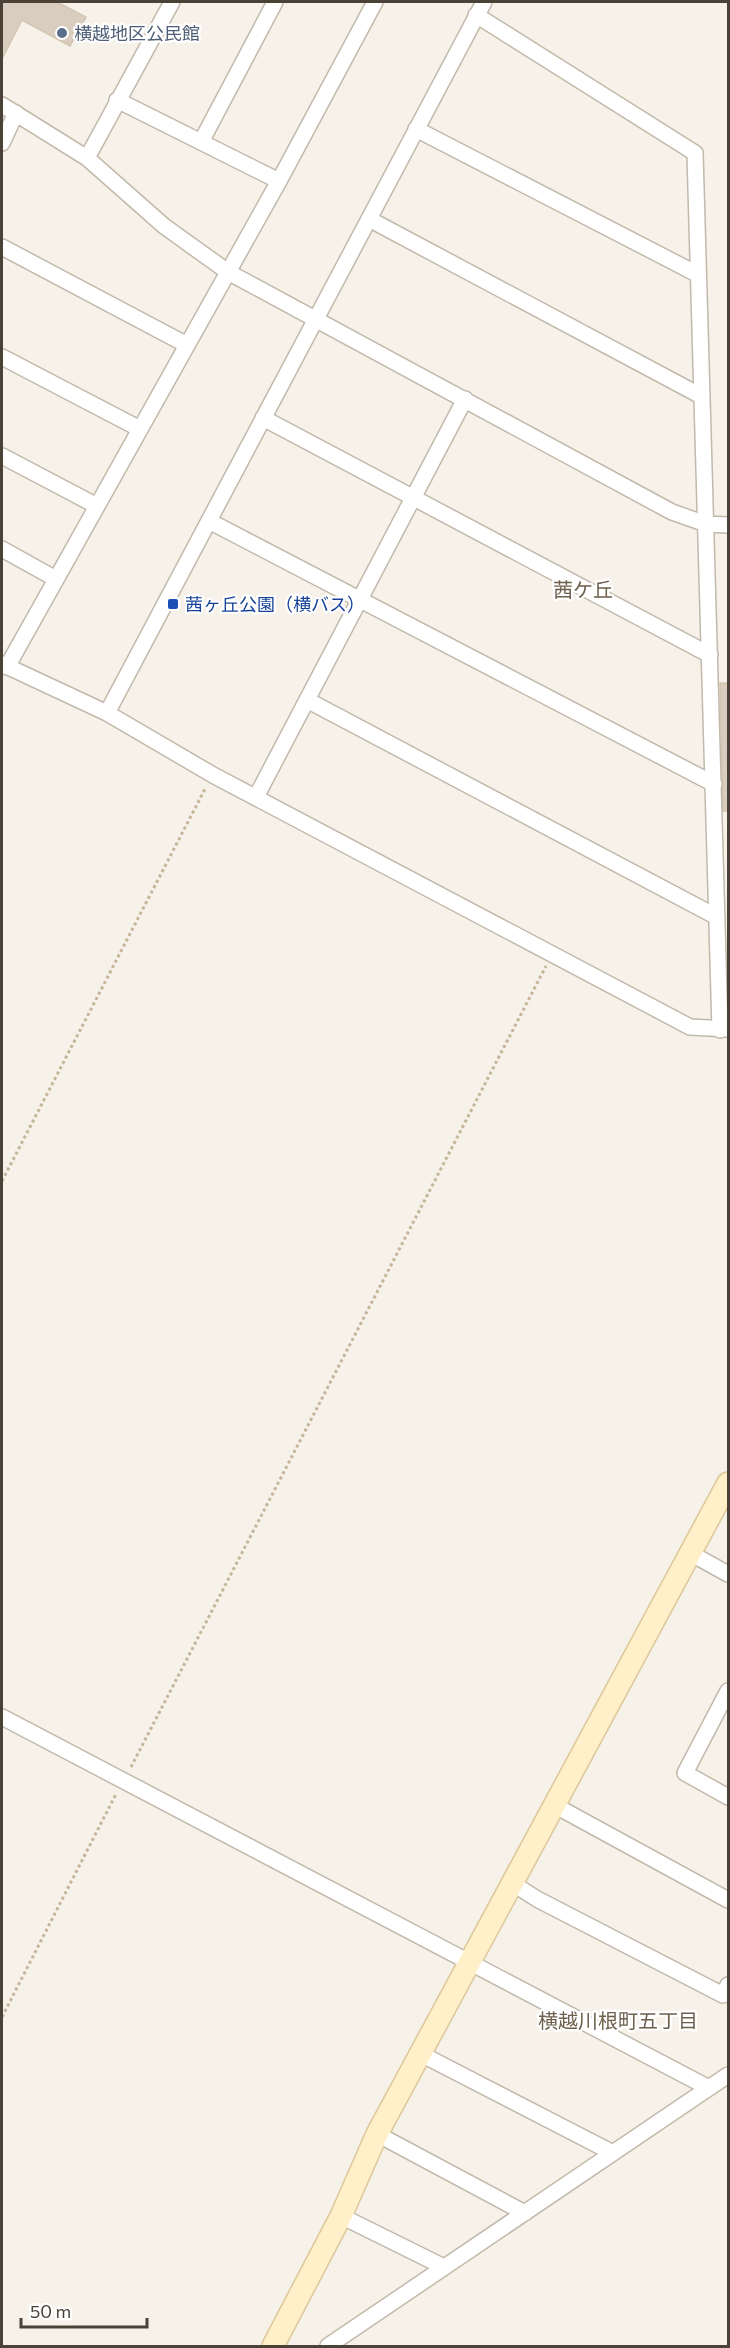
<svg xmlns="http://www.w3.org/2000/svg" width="730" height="2348" viewBox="0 0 730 2348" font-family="Commissioner,'Noto Sans JP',sans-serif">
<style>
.building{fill:#d8cdbe;stroke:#d4c5b0;stroke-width:1.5}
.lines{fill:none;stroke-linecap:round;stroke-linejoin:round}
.street-casing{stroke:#c2b9ab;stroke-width:18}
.secondary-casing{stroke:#dcc798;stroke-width:24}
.path{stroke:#c5b59b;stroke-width:3;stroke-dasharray:3 3;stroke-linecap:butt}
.street{stroke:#fff;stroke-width:15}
.secondary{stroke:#fff0ca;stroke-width:21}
.service-dot{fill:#5c6f8a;stroke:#fff;stroke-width:2}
.transit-dot{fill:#1a4fb4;stroke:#fff;stroke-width:2}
.labels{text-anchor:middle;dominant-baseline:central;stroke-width:4.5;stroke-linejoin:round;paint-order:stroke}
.service-label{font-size:18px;fill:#4e5e75;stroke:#fff;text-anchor:start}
.transit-label{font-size:18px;fill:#164399;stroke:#fff;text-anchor:start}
.neighbourhood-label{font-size:20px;fill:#6e604d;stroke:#fff}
</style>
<rect width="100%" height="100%" fill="#f6f1e9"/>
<!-- building -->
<path class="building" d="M2,2H57L86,17L70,46L22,20L2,59Z
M720,683H729V811H723Z"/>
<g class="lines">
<!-- street casing -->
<g class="street-casing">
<path id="street" d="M476,15L695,153L720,1030
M117,100L279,181
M2,105L87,158L164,226L228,272L672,512L706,524L728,525
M416,129L697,274
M201,142L275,2
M2,143L16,113
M87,158L172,2
M369,219L701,396
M2,247L187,345
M2,357L140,429
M263,418L710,655
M2,456L97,506
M209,521L714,784
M2,549L56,579
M2,664L107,713L213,775L690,1027L728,1029
M7,667L279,181L375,2
M307,700L717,917
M107,713L484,2
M256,797L465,399
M690,1553L728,1574
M728,1691L685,1773L728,1797
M2,1717L709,2088
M554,1805L728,1900
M512,1883L537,1899L723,1995L728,1985
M421,2054L613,2153
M377,2134L525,2213
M341,2216L444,2267
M328,2346L728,2075"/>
</g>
<!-- secondary casing -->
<g class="secondary-casing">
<path id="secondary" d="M273,2346L341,2216L377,2134L728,1483"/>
</g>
<!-- path -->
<path class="path" d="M2,1181L206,787
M131,1767L546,966
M2,2017L116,1794"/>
<!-- street -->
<use href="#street" class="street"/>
<!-- secondary -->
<use href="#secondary" class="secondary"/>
</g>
<!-- markers -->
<circle class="service-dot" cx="62" cy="33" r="6"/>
<rect class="transit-dot" x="167" y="598" width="12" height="12" rx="3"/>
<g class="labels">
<!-- service labels -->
<g class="service-label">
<text x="74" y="33">横越地区公民館</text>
</g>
<!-- transit labels -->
<g class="transit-label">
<text x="185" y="604">茜ヶ丘公園（横バス）</text>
</g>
<!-- neighbourhood labels -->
<g class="neighbourhood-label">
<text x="583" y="589">茜ケ丘</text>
<text x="618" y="2020">横越川根町五丁目</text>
</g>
</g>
<!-- border -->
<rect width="730" height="2348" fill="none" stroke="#4a4237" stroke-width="6"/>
<!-- scale -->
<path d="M21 2318v9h126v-9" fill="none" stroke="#4a4237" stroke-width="3"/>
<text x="30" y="2318" font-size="18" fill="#4a4237" stroke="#ffffff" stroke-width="4.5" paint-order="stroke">50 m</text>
</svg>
